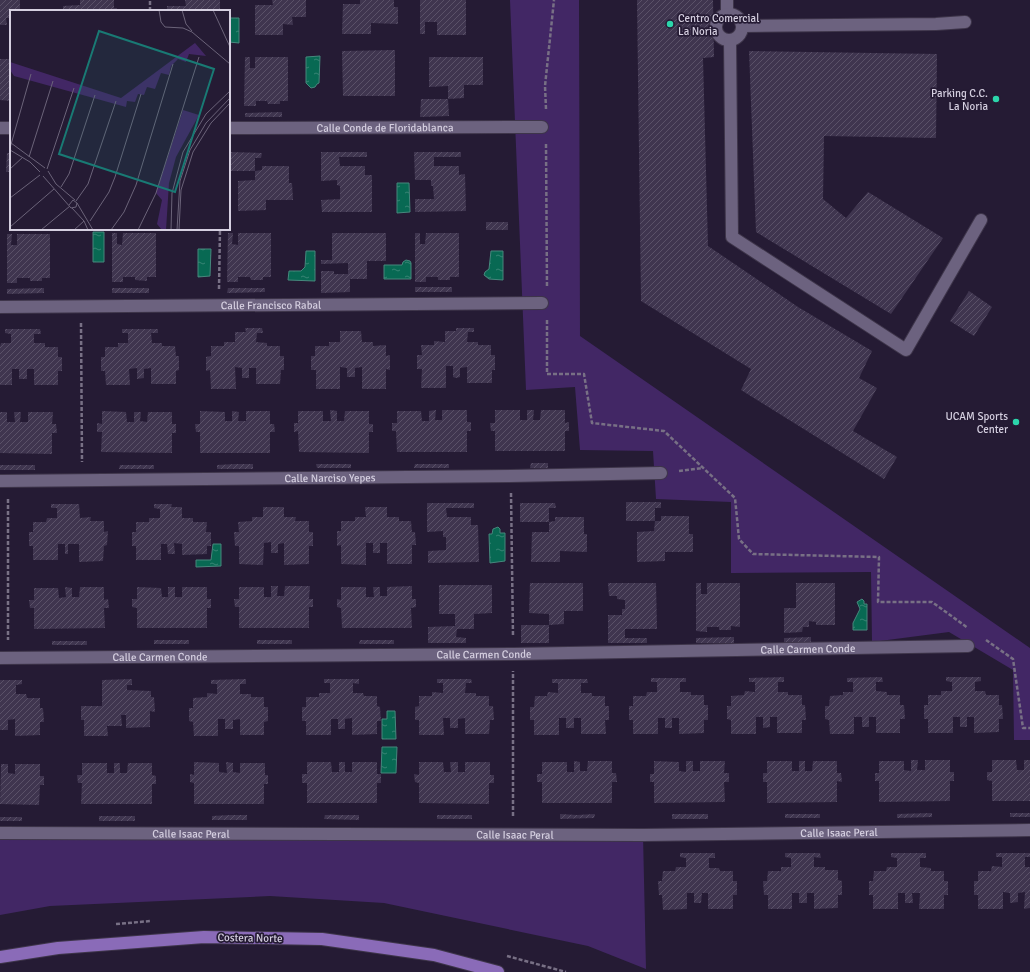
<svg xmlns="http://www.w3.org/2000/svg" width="1030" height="972" viewBox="0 0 1030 972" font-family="Signika,sans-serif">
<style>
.green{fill:#422765}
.water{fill:url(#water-ripples);stroke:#46887d}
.building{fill:url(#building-hatch)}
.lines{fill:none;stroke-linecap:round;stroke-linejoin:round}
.minor-casing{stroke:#3e354a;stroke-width:14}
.major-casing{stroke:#3e354a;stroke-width:14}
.path{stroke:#787085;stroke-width:2.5;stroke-dasharray:4 2;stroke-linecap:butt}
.minor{stroke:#6c627f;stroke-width:12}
.major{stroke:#8a6bb8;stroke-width:12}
.poi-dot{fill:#2cd5ab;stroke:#251b34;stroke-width:1.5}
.labels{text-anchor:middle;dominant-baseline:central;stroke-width:3.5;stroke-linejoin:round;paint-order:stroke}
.poi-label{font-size:11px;fill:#d5cfe0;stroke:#251b34;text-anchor:end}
.street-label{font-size:11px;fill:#d5cfe0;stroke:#251b34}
.inset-road{fill:none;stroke:#6b6379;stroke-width:1}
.view{fill:#197a74;fill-opacity:0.15;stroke:#197a74;stroke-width:2}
.inset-edge{fill:none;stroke:#d5cfe0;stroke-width:2}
</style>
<defs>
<pattern id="water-ripples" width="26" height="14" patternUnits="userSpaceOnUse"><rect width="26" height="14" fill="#086953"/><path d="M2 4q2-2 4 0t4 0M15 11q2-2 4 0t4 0" fill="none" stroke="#378474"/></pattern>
<pattern id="building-hatch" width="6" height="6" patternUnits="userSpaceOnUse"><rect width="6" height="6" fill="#3f354f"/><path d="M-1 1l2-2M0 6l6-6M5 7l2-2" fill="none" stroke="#5a5168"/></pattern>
</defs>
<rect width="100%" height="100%" fill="#251b34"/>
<!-- green -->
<path class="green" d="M510,0H579L580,336L1030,648V740H1014L1013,670L949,632L872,642L871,572L731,573V502L656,499L653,451L580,450L575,387L526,390Z
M0,833L643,835L646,969L588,946L384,903L270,896L50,906L0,915Z"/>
<!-- water -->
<path class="water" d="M229,18H239V43L229,42Z
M320,56L319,83L317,84L315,87L311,88L306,83V57Z
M397,183H409L410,212L397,213Z
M93,232H104V262H93Z
M198,249H211L210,276L198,277Z
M306,251H315V281L288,280L289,271H301L305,267Z
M491,251H503V280L489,279L484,275L485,272L489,269Z
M406,260L410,261L411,263V279H384V265H402L403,262Z
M498,527L500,529V533H505V561L490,563L489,534H492L493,529Z
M213,544H221V566L196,567V560H211Z
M862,599L864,601V604H867V630H853V623L860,609L857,602Z
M387,711H395L396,739H382V719H387Z
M382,747H397L396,773H381Z"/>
<!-- building -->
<path class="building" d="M0,0H20V11H11V18H6L7,25H0Z
M80,0H114V8H117V11H63V6L80,5Z
M185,0H220V9H223V11H167V6H186Z
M272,0H306V17H292L293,25L283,24V35H255V5H273Z
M360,0H394V7H398V24L371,23V34H342L343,4H360Z
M420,0H466V35H437V22H425V34H420Z
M637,0H713L714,57L703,58L708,246L798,307L872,351L859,378L877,388L853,431L897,457L884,479L741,390L751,369L641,301Z
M395,50V96H343L342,51Z
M749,51L937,54L936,138L824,136L823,199L846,218L868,192L943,238L891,314L756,232Z
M245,57H250V68H255V57H288V101H280V104H268L267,101H256V106H244Z
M429,57H483V85H464V98L448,99V86L429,87Z
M0,59H11V101L0,100Z
M421,99H448L449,116L420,117Z
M282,112V117H245V113Z
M229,152L262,153L261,158H255V171H229Z
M321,152H367V157H339L340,166H365V175H372V212H322L321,200L340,199V186L337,185V180L321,181Z
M414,152H461V157H434V166H459V175L465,174L466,211L415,212V199H434L433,186H431V180H415Z
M7,153H11V172H6Z
M262,166H289V183H292L293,200H266V210L238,211V181L255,180V171L262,170Z
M486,222H508V230H486Z
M112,233H117V244L122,245L123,233H156V277H147V281L135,280V277H123V282H112Z
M228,233H233L232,244L238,245V233H271V277H263V280H251L250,277H238V282H227Z
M332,233H386V261H367V279H350V292L321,293V271H334V274H348V263L321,264V260H332Z
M415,233H420V244H425L426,233H459V277H450V280H438V277H426V282H415Z
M7,234H12L11,245H17V234H50V278H42V281H30V278H17V283H7Z
M415,287H452V292H415Z
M44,288V293L7,294V289Z
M112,288H149V293H112Z
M228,288H265V292L227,293Z
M969,291L992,307L974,336L950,321Z
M245,328H262L263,333H257L256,342L267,343V346H280V356H284V370H281L280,384H256V368H249V378H242V368L235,367L236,389H211L210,370L206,371V357L211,356V346H224V342H235V332H246Z
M456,328H474V332H468L467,342H478V345H491V355H495V370H492V383H467V367L460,368V377L456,378L453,377V366H446V388H421L422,369H417V355H422L421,345H434V341L445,342V331H456Z
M5,329H40L41,334H34V343H45V347H58V357H62V371H58V385H34V369H27V379H19V369H12V385H0V347L1,343H11V334L5,333Z
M122,329H158V333H151L152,343H162V346H175L176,356H179V370L176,371V384H151V368L144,369V378L137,379V368L129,369L130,385H106L105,371H101V357H105V347H118V343H128V333H122Z
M340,331H361L362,342H373V346L386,345V356L390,355V370L386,369V389H362V367L355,368V377H347V368L340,367V389H316V370H311V356H315V346H329V342H340Z
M330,410L337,411V421H344L345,411H369V424H373V432H369V453L299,452L298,431L294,432V423H298V411H323V421H331Z
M436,410L435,420H442V410H467V422H471V431H467V452H397L396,431H392V423H397V411H421L422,421H429V411Z
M495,410H520V420H527V410H534L533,420H540L541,410H565V423L569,422V431H565V451H495V431H491L490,423H495Z
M102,411L126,412L127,422H134V412H141L140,421L147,422L148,412H172V424H176V433H172V453L101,452L102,432H97V423L102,424Z
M200,411L225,412V421H232V411L239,412L238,421H246V411H270V424H274L275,432H270V453H200V432H196L195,424H200Z
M0,412H7V422H15L14,412H21L20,422H28V412H53L52,424H56L57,433H52V454L0,453Z
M531,463H548V468H530Z
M235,464H253V469H217V465Z
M316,464H351V468H317Z
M415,464H449V468H414Z
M0,465H35V470H0Z
M120,465H154V469H119Z
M626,502H661V508H655V521H626Z
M427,503H474V508H446L447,517H471V525H478L479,562L428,563V551L446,550V537H443V531L427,532Z
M520,503H555L556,508H549V522L555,521V517H584V534H587V552L560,551V562H531L532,532H549V522H520Z
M51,504H79L80,518L91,517L90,521H104V532L108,531L107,545L104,546L103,561L79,562V544H68V554H65V544H58V560H33V546H29V532H33V522H46L47,518H57V508H51Z
M154,504H172L171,507H182V518H193V522H207L206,532H211V546H207V554L182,555V544L174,543L175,554H168L167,544H161V560H136V546H132V532H136V522H149V518H160V509L154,508Z
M263,507H284V517H296L295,521H309V532H313V546H309V564L284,565V543L278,544V553H271V542L264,543L263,565L239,564V546H235L234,532H239L238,522L252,521V517H263Z
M365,507H387V517H399V521H411L412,532H415L416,545H412V564H387V543H380V553H373V543H366V565L341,564V545L337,546V531H341V521H355V517H366Z
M661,516H689V534H693V552H665V561L637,562V532L654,531L655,521H661Z
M530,583H583V611H564V624L549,625V614L529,613Z
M608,583H656L657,629H625V638H647V643H608V615H622V609H625V600L617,599V596H609Z
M696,583H701V594H707V583H740V627L731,626V630H719V627H707V632L696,631Z
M796,583H835V625H816V622L809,621V627H803L802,632L784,633V608H796Z
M439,585H492V613L474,614V629H457L456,637L466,638V643H428V627L455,626V614H439Z
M271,586H278L277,596H284L285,586H310L309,599H313V607H309V628H239V607H235L234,599H239V587H264V597H271Z
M412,586V599H416V607L411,608L412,628H342L341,608L337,607V599L341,600V587H366V597H374L373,587H380V596H387V587Z
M65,587L72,588V597H79L80,587H104V600L108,599L109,608H104L105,628L34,629V608H30L29,600H34V588H58L59,598L66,597Z
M137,587L161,588L162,597H168V587H175V597H182V587H207V599H211V608H207V628H137V608L132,607V599H137Z
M521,625H549V643H521Z
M734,637V643H696V638Z
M811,637V642L784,643V638Z
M154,640H189V644H154Z
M257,640H292V644H257Z
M360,640H394V644H359Z
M52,641H87V645H52Z
M784,677V682H778V692H788V695H802V705H805L806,720H802V733H777V717H770V727L763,728V717H756V734H731V720L727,719V706H731V696L744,695L745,691L755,692V682H749V678Z
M882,677L883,682H876V691L887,692V695H900V705H904L905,719H900V733H876V717H869V727H862V717H854V734H830L829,720L825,719V706H829L830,696L843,695V692H853V682H847V678Z
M946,677H981V681L975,682V691H985L986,695H999V705H1002L1003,719H999V732L974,733V717H967V727H960V717H953V733H928V719H924V705H928V695H941V691H952V682L946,681Z
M651,678H686V682H680V692H691V695H704V705H708V720H704V733L679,734V718H672V728H665V718H658V734H633V720H629V706H633V696H646L647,692H657V682H651Z
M132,679V685H127V690L151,691V697H154L155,712L150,711V727L126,728V715H121L122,726H107L108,736H84V720H81V706H102V680Z
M246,679V684H240V694H251V697H264V707H268V721L264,722V735H240V719L233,720V729H225V719H218V736H194L193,722L189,721V708H193V698L207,697V693L217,694V684H211V680Z
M324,679H359V684L353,683V693H363L364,696H377V706L380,707L381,721H377V734L352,735V718L345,719V729H338V719H331V735H306V721H302V707H306V697H319V693H330V683H324Z
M437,679H471L472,683H466L465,693H476V696H489V706H493L494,720H490L489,734H465V718L458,719V728H450V718H443L444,735H419V720H415V707L419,706V696H432V692L443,693V683H437Z
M552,679H587L588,683H581V693H592V696H605V706H609V720H605L606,734H581V718H574V728H566V718H559V735H534V720H530V707H534L535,696H547L548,692L558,693V683H552Z
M0,680H22V684L16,685V694H26L27,698H40V708H43L44,722H40V735L15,736V719L8,720V730H0Z
M911,760H918L917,770H925V760H950V772H954V781H950V801L879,802V781H875V773H879V761H904V770L911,771Z
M992,760H1016L1017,770H1024V760H1030V801H992V781L987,780V772H992Z
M574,761L580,762V771H587L588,761H612V773H616L617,782H612V803H542V782H537V774H542V762H567V772H574Z
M654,761L679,762V771L686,772V761H693V771H700V761H725L724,773H729V782H724L725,802L654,803V782H650V774H654Z
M767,761H792V771H799V761H805V771H812L813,761H837V773H841L842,782L837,781V802L767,803V782H763V773H767Z
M194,762L219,763V772L227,773L226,762L233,763V772L240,773V763H265V775H268V784H264V804H194V783L190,782V774L194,775Z
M307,762H331L332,772H339V762H345V772H352V762H377V774H381V783H377V803H307V783H302V774H307Z
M419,762H443L444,772H451L450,762H458V772H465V762H490V775H494V783H489V804L419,803V783L415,782L414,774L419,775Z
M82,763H107V773H114V763H120V773H127L128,763H152V775L156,776V784H152V804H81L82,783H78L77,775H82Z
M1,764H8V773L15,774V764H40V776H44V785H40L39,805L0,804Z
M932,813V817L897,818V814Z
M1010,813H1030V817H1010Z
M560,814L577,815L595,814L594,818L560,819Z
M672,814H708V819H672Z
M785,814H820V818H785Z
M230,815H247V820H212V816Z
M325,815H359V820L324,819Z
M437,815H472V819H437Z
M99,816H135V821H99Z
M0,817H22V821H0Z
M680,853H715V858H709V868H719L720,871H733V881H737V895H733V909H708V893H702L701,903H694V893H687V909L663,910L662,895H659L658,881H662L663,871H675L676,867H686V858L680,857Z
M785,853H820L821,858L814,857V867H825V870H838V880L842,881V895H838V908L814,909V893H807V903H799V893H792V909H768V895H764L763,881H767L768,871H781V867H791V858L785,857Z
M891,853H926V858H920V867L931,868V871H944V881H948V895H944V909H919L920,893H912L913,903H905V893H898V909H873V895H869V881H873L874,871H886L887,867H897V858L891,857Z
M996,853H1030V857H1025V867H1030V908L1024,909L1025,892L1018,893V902L1010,903V893L1003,892V909H978V895H974V881H978V871H991L992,866L1002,867V857H996Z"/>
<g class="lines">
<!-- minor casing -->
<g class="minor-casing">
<g id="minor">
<path d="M727,0V14"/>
<circle cx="729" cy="27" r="13"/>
<path d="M742,26L936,24L965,22"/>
<path d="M730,41L732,237L906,350L981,220"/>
<path d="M0,128H11"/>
<path id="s1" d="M229,128L542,127"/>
<path id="s2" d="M0,307L542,303"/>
<path id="s3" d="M0,481L510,476L661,473"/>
<path id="s4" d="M0,658L513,654L968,646"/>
<path id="s5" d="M0,833L643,835L1030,830"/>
</g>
</g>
<!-- major casing -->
<g class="major-casing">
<path id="major" d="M0,957L58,948L204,937L322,939L434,955L498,972"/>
</g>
<!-- path -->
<path class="path" d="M150,11V0
M546,109L545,86L554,0
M546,144L547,287
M219,289L220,229
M547,320V374H584L592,423L664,431L735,498L739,539L753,554L879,557L878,602H932L968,628
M81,323L82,462
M679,471L703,468
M511,493L513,636
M8,499V640
M986,640L1013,659L1023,728H1030
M513,816V671
M116,924L151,921
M507,956L566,972"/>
<!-- minor -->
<use href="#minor" class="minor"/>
<!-- major -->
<use href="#major" class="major"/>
</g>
<!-- markers -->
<g class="poi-dot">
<circle cx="670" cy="24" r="4"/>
<circle cx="996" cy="99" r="4"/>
<circle cx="1016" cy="422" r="4"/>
</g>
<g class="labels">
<!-- poi labels -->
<g class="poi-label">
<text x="678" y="18" text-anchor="start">Centro Comercial<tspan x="678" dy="13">La Noria</tspan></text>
<text x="988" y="93">Parking C.C.<tspan x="988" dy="13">La Noria</tspan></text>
<text x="1008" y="416">UCAM Sports<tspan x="1008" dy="13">Center</tspan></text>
</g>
<!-- street labels -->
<g class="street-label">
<text stroke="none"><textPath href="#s1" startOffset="156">Calle Conde de Floridablanca</textPath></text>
<text stroke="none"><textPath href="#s2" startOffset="271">Calle Francisco Rabal</textPath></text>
<text stroke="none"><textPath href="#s3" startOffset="330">Calle Narciso Yepes</textPath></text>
<text stroke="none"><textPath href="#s4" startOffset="808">Calle Carmen Conde</textPath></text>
<text stroke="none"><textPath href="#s4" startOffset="484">Calle Carmen Conde</textPath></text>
<text stroke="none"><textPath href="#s4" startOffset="160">Calle Carmen Conde</textPath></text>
<text stroke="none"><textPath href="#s5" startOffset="839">Calle Isaac Peral</textPath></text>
<text stroke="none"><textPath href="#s5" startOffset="191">Calle Isaac Peral</textPath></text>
<text stroke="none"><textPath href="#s5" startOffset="515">Calle Isaac Peral</textPath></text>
<text transform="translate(250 938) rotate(1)">Costera Norte</text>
</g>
</g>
<!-- overview -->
<g transform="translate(10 10)">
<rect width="220" height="220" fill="#251b34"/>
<path d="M185,33L196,46L179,44L176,52L168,49L161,56L159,65L151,63L145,79L137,77L134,85L128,84L125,92L117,91L116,97L4,66L0,60V52L111,88ZM173,100L189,105L166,147L159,173L156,220H152L147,214L152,190L146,183Z" fill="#422765"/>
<path class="inset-road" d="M149,0L151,12L155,17L173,18L182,22L220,54M172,0L176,14L182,21M203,0L220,37M1,133L35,158M0,138L21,64M0,140L20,152L30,162M19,147L43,71M0,159L13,147M37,159L64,78M38,161L46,174L65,190M33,166L61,198L66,197L67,193L63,190L59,195M51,177L59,164L85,85M0,188L30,165M66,191L78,174L106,91M67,193L83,220M62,198L74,211L78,220M80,211L99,182L105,167L131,84M0,217L44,179M31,220L60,196M64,220L74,211M101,220L114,202L126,175L163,54M128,220L146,183L189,47M161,220L162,183L173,142L196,104L220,81M167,220L170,171L180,140L196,113L220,88M169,220L171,180L183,142L201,113L220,93"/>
<path class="view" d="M89,21L204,59L165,182L49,144Z"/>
<rect width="220" height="220" class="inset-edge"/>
</g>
</svg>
